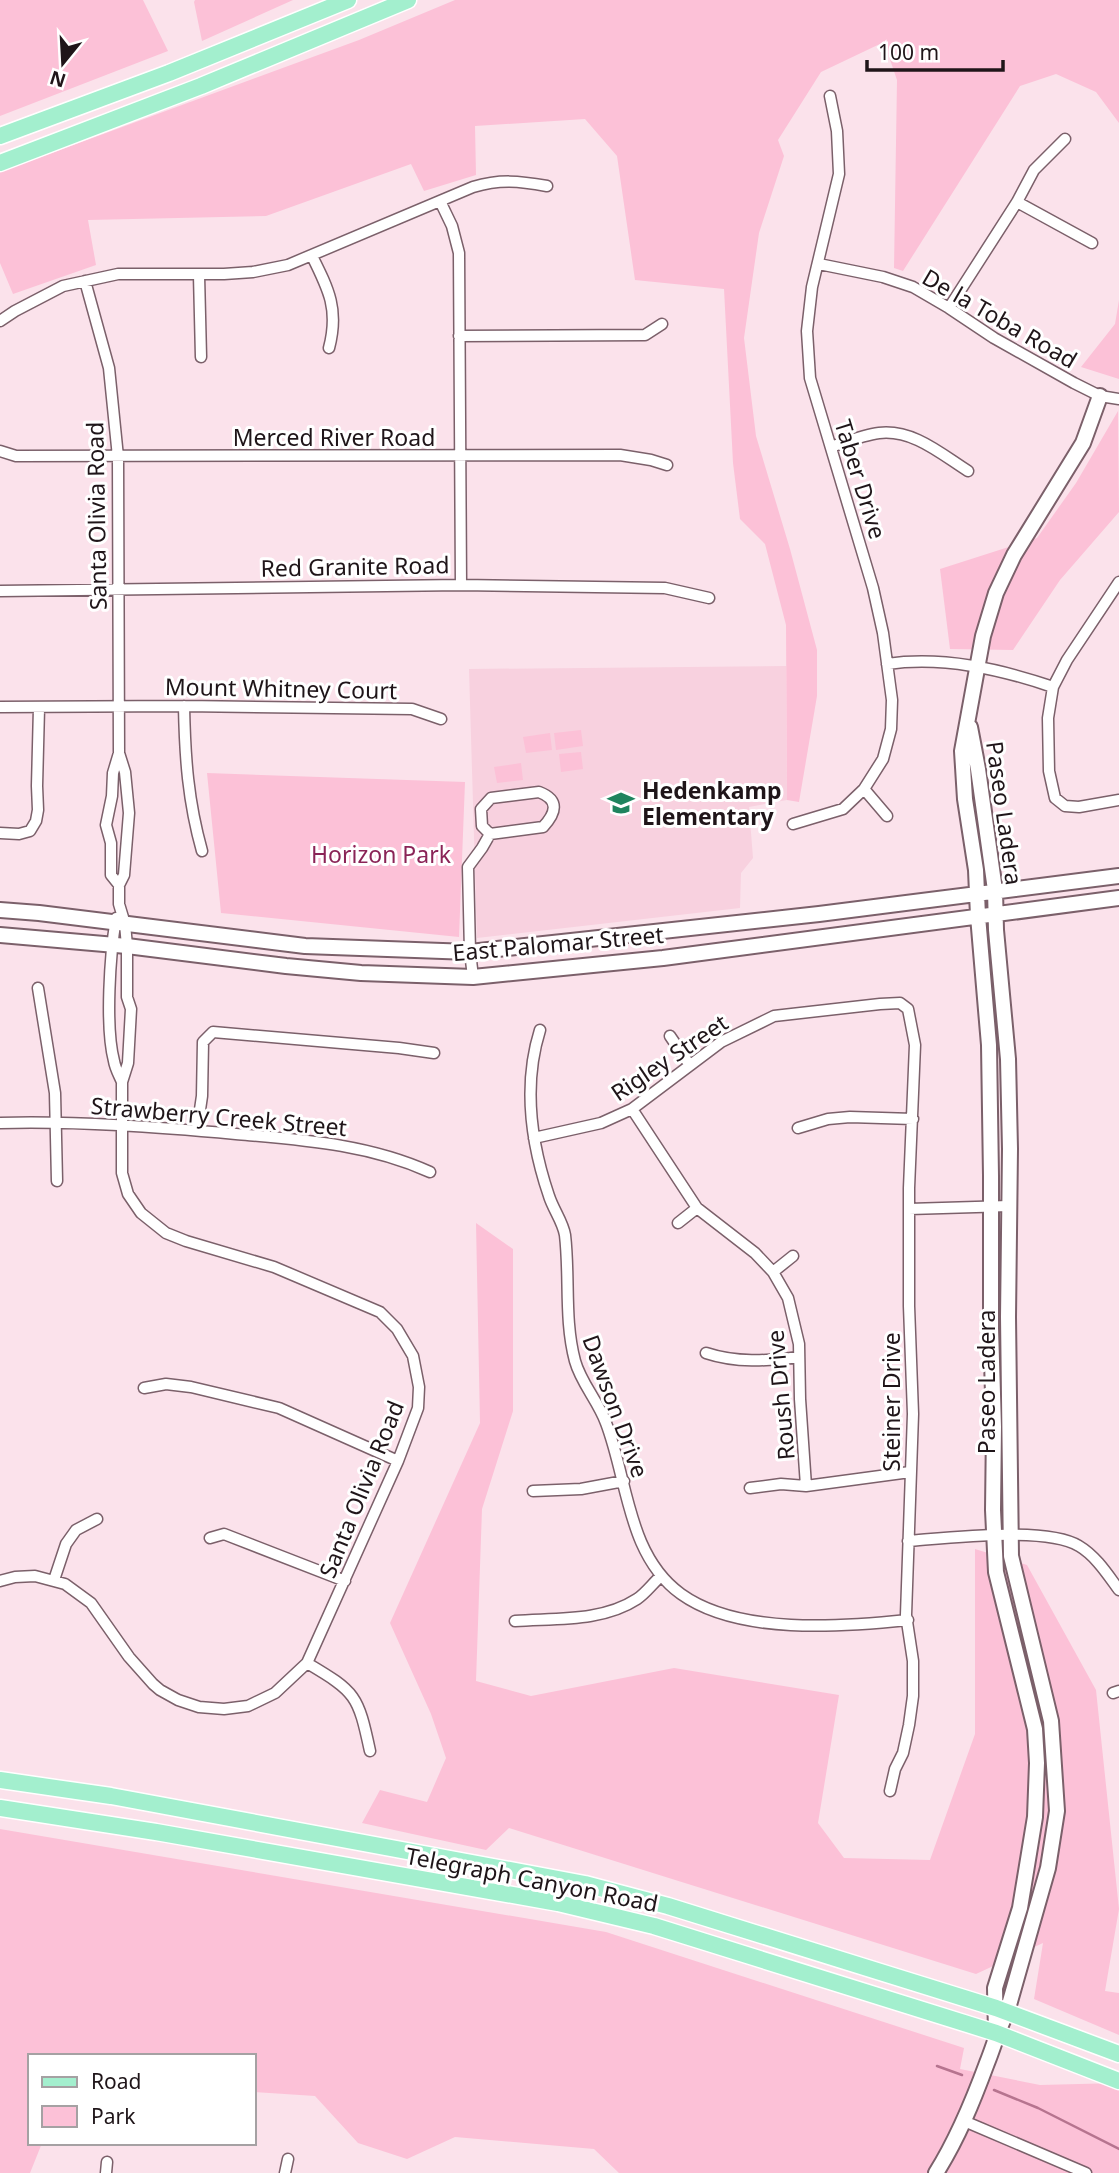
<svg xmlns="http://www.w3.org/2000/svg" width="1119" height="2173" viewBox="0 0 1119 2173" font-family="'Noto Sans',sans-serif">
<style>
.built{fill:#f8d1df}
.green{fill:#fcc1d7}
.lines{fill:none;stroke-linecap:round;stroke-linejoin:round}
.stream{stroke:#b6748f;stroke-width:2.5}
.street-casing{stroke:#7b606a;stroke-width:13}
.secondary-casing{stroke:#7b606a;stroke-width:18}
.primary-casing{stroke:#fff;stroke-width:19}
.street{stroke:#fff;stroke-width:10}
.secondary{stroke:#fff;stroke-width:14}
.primary{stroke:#a3efce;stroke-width:16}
.labels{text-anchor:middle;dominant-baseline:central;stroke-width:6;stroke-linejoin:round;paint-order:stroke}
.street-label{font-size:23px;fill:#1f1519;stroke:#fff}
.poi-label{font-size:23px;font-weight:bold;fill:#1f1519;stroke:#fff;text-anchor:start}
.park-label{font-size:23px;fill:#8a2457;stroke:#fff}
</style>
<rect width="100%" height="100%" fill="#fbe2eb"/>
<!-- built -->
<path class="built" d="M786,666L787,800L749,807L753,858L741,873L740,908L477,938L469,669Z"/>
<!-- green -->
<path class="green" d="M0,0H143L168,51L0,116Z
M195,0H293L202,41L194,2Z
M455,0H1119V123L1096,92L1056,74L1020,86L903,271L894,268L897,80L884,42L821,72L778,140L784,156L759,233L744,338L756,436L790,549L817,650V696L799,802L787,800L786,625L765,544L740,519L733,463L724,289L635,280L617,156L585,119L475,126L476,175L424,191L411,164L266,216L88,220L96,265L13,294L0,263V172L359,40Z
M1119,300V379L1081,367L1115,324Z
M1118,411L1119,512L1060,580L1013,650L950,649L940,569L1037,538L1076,483Z
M581,730L583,746L556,750L554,733Z
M550,733L552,750L526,753L523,737Z
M581,752L583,769L561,772L559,754Z
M521,763L523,780L497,783L494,767Z
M207,773L465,782L459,937L221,913Z
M476,1223L513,1249V1411L482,1509L476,1681L531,1696L674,1668L839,1695L818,1823L844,1858L930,1860L975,1734V1549L1027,1565L1096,1690L1119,1909L1105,1991L1119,1993V2035L1034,1999L1043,1943L976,1974L509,1828L486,1850L362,1823L380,1790L427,1802L446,1758L431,1714L390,1623L480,1423Z
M0,1829L606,1932L964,2048L960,2069L1040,2085L1119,2083V2173H619L594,2149L455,2137L407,2159L358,2143L315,2096L254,2092V2056H30V2143H42L30,2173H0Z"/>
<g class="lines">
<!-- stream -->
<path class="stream" d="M937,2066L962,2075
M994,2090L1038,2108L1119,2149"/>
<!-- street casing -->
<g class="street-casing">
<path id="street" d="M440,201L452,226L459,253L461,585
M1017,202L1092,243
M312,256C329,290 339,310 329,348
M819,264L883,277L913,287L949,308L994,338L1074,383L1100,396L1119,399
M199,275L201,357
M85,281L109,368L118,457L119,753L113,773L112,796L106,825L111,843V875L119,885
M949,308L1017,202L1034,170L1065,139
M0,321L15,311L63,286L118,274H224L253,272L288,265L473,187C500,179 519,181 547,186
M459,336L645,335L662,324
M831,447C846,442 863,435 879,433C913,429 941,454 968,471
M0,451L16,456L620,455L651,460L667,465
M1119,582L1067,660L1053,687L1048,718L1049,771L1055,798L1065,806L1079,807L1119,800
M0,591L461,585L665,588L709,598
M887,664C943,656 1000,669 1053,687
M184,706C185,758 188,801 202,851
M0,707L184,706L412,709L441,719
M864,789L887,816
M539,792C560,800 556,813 543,827L490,834L482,826L481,809L491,798Z
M793,824L843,809L864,789L883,759L891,729L892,700L883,633L873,588L810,378L807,331L812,287L839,174L837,131L830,96
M0,833L19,834L30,831L36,821L38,810L37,786L39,708
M116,918C110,954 105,1027 114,1061C115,1068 119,1075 122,1082
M473,977L470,952L468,867L482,848L490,834
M38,988L55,1093L57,1181
M540,1030C523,1084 531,1143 549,1196C553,1209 563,1222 565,1235C570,1277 564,1320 575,1361C581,1383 598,1401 606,1423C628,1480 627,1555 681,1594C738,1635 841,1627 908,1620
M670,1036L689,1064
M632,1109L697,1208L755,1253L773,1272L788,1298L799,1344L800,1399L806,1486
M0,1123C79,1121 157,1127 236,1134C303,1140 368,1144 430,1172
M798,1128L828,1119L850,1117L913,1119
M197,1130L202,1096L203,1042L213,1032L399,1048L434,1053
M534,1138L601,1123L632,1109L721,1042L774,1016L880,1004L900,1003L908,1009L915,1045L909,1188V1306L913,1414L906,1615L913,1661V1696L909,1725L903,1753L895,1769L890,1791
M909,1209L1009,1206
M678,1223L697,1208
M773,1272L793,1256
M706,1353C736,1363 767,1361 799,1357
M144,1388L166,1384L191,1387L279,1408L398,1461
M750,1488L781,1484L806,1486L910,1472
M533,1491L581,1489L624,1481
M210,1538L224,1534L345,1581
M908,1541C947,1538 1047,1526 1079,1546C1096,1556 1108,1575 1119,1590
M54,1580L66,1544L76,1530L97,1519
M0,1581L15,1577L35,1576L65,1584L91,1603L129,1657L153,1684L160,1690L178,1700L199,1707L224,1709L248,1706L275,1693L307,1663L398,1461L418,1408L419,1387L413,1356L397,1329L380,1312L274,1267L186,1241L166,1233L141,1213L128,1194L122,1173V1082L128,1063L131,1009L127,997V946L125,924L119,904V885L124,875L129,813L125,772L119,753
M515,1621C555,1618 602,1622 637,1599C646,1593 653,1583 661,1576
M307,1663C356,1692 358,1695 370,1751
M1113,1693L1119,1691
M964,2121L1086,2173
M106,2173L107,2162
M285,2173L288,2159"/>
</g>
<!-- secondary casing -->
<g class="secondary-casing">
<path id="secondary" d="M0,910L39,913L305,946L470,952L819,914L1119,876
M0,935L127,946L286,966L361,973L473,977L663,958L1119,898
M996,2033L995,1988L1020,1908L1035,1817L1037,1763L1035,1729L996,1572L993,1510L994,1427L991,1328V1176L989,1045L978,916L976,870L965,799L962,751L983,636L996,593L1014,555L1083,443L1100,396
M936,2173C958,2138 973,2101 987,2063C994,2046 998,2029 1007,2012L1048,1868L1057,1811L1051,1721L1011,1556L1008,1317L1010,1149L1008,1059L996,930L995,890L978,769L970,727"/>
</g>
<!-- primary casing -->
<g class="primary-casing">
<path id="primary" d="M0,136L169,73L348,0
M0,163L201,86L408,0
M0,1780L111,1796L585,1884L668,1906L996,2008L1119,2054
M0,1808L156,1832L558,1903L654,1926L996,2033L1119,2081"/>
</g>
<!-- street -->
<use href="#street" class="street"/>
<!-- secondary -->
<use href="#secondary" class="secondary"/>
<!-- primary -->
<use href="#primary" class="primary"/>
</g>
<!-- icons -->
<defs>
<g id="school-bare" transform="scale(2.1)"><path d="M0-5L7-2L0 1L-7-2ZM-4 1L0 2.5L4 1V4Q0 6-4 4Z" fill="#1f845e" stroke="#fff" stroke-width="2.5" paint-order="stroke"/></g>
</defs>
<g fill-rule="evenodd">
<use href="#school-bare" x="621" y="803"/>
</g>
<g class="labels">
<!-- street labels -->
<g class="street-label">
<text transform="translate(1000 318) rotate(30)">De la Toba Road</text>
<text x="334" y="437">Merced River Road</text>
<text transform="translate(861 479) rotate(73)">Taber Drive</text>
<text transform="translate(96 516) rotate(-91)">Santa Olivia Road</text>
<text transform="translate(355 566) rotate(-1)">Red Granite Road</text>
<text transform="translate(281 688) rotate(1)">Mount Whitney Court</text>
<text transform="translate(1005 813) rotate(82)">Paseo Ladera</text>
<text transform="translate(558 943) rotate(-5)">East Palomar Street</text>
<text transform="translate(669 1057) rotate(-34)">Rigley Street</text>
<text transform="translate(219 1116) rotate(5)">Strawberry Creek Street</text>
<text transform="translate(986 1382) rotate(-90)">Paseo Ladera</text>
<text transform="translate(780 1395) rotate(-95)">Roush Drive</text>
<text transform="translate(891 1402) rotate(-90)">Steiner Drive</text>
<text transform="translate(616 1406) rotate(70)">Dawson Drive</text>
<text transform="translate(361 1489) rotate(-68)">Santa Olivia Road</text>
<text transform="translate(532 1879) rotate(11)">Telegraph Canyon Road</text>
</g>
<!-- poi labels -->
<g class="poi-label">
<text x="642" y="790">Hedenkamp<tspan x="642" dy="26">Elementary</tspan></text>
</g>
<!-- park labels -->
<g class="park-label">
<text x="381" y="854">Horizon Park</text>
</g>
</g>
<!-- legend -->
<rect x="28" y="2054" width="228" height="91" fill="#ffffff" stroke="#a5a1a3" stroke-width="2"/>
<rect x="42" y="2077" width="35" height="10" fill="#a3efce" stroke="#a5a1a3" stroke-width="2"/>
<text x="91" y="2089" font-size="21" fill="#1f1519">Road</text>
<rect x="42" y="2106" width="35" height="21" fill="#fcc1d7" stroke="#a5a1a3" stroke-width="2"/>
<text x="91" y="2124" font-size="21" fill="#1f1519">Park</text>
<!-- north arrow -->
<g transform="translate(63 63) rotate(198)" stroke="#ffffff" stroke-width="5" paint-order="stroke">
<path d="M0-5L12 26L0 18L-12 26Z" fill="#1f1519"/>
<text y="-10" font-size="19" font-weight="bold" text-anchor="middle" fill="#1f1519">N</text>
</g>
<!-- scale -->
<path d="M867 60v10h136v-10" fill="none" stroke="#1f1519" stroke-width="3.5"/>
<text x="878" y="60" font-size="21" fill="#1f1519" stroke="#ffffff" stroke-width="5" paint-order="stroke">100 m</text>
</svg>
